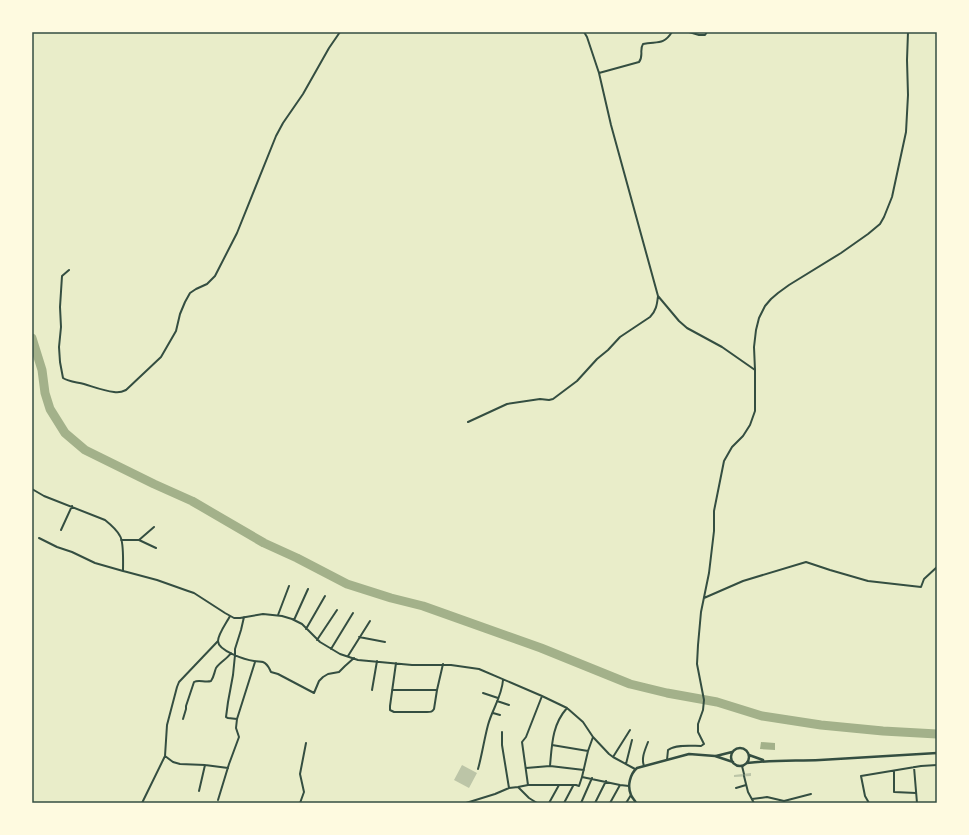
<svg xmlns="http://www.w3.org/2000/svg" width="969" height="835" viewBox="0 0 969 835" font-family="'Public Sans',sans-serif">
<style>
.water{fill:#a3b18a}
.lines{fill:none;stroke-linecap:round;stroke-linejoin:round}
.river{stroke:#a3b18a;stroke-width:9}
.building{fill:#bcc5a7}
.minor{stroke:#344e41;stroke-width:2}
.tertiary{stroke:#344e41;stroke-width:2.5}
.neatline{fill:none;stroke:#344e41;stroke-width:1.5}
</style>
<rect width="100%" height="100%" fill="#e9edc9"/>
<!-- water -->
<path class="water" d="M761,742L775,743V750L760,749Z"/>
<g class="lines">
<!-- river -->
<path class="river" d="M32,338L42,370L45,393L50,409L65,433L85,450L154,484L192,501L264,543L297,558L347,584L391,598L423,606L541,648L630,684L667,693L717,702L762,716L821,725L883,731L937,734"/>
</g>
<!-- building -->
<path class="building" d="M462,765L477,773L469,788L454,780Z
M751,773V776L734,777V775Z"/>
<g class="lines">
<!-- minor -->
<path class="minor" d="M584,32L587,37L599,73L611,125L658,296L679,321L687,328L722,347L755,370
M689,32L699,35H705L707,32
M599,73L639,62C644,56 639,50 643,44C657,41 663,46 672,32
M69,270L62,276L60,307L61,327L59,347L60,362L63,378C69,382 77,382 84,384C94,387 104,391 114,392C119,393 122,392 126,390L161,357L176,331L180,314L185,302L190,293L196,289L207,284L215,276L237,233L276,136L283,123L303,94L329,48L340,32
M468,422L507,404L540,399L549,400L553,399L577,381L597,359L608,350L620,337L650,317C656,311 657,305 658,296
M32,489L44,496L105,520C110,524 117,530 120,536C124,542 123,562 123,571L127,572L157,580L188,591L194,593L225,613L234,618H240L263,614L282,616L292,619L302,624L320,642L340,654L358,660L412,665H451L479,669L542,696L567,708L583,722L593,737L609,754L613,757L635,769
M61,530L72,506
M39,538L57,547L72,552L95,563L123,571
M121,540H139L156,548
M139,540L154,527
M704,598L743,581L806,562L830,570L868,581L921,587L924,579L937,567
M278,615L289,586
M230,616C227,622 218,634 218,641C218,651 246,660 254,661C257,662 261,661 263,662C268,664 269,668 271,672L278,674L314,693L319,681L323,677L328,674L339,672L345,666L354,658
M294,620L308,589
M306,629L325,596
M359,637L385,642
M317,640L337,610
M331,649L353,613
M348,656L370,621
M396,663L390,706V710L394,712H427C431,712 432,712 434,709L437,690L443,664
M372,690L377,661
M392,690H437
M483,693L498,698
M497,701L509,705
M493,713L500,715
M183,719L186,709V706L194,682C199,679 205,683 211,681C214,677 214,673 216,668C220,662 227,659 231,653
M237,719L228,718L226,717L228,702L233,675L235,655V649L241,630L244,617
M502,732V745L509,788
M552,745L588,751L593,737
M588,751L582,777L620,785L629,786
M165,756L173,762L180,764L205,765L228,768
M613,757L630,730
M667,760L668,750C676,744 692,746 701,746L704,744L698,732V724L703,710L704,700L697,664L698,645L701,612L709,573L714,531V511L724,461L732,447L743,436L750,425L755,411V370L754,347L756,330L759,318L765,306L771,299L778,293L789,285L841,253L868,234L880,224L884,217L892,197L906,132L908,95L907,60L908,32
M626,764L632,740
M550,766C552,744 552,725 567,708
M644,766C641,758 645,750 648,742
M742,766L744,774
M914,767L917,803
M526,768L550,766L584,770
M478,769C482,755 484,740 488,725C492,710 502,696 503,680
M894,771V792L916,793
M744,776L748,792L754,803
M528,785L522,742L526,737L542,696
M518,787L529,798L537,803
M736,788L746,785
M199,791L205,765
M752,799L767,797L784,801L811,794
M218,800L229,764L239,737L236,728L237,719L255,662
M142,803L165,756L167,725L177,687L179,682L218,641
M300,803L304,792L300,774L306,743
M466,803L495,794L509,788L518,787L528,785H576L579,786L582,777
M549,803L559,785
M564,803L573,786
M581,803L592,778
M595,803L606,781
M610,803L620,785
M626,803L631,795
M869,803L865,796L861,776L921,766L937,765"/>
<!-- tertiary -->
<path class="tertiary" d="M731 757a9 9 0 1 1 18 0a9 9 0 1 1-18 0Z
M749,755L763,760
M716,756L732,752
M747,763C771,760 796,761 820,760C859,758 898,755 937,753
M636,803C635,800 632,798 631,795C627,786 630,774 637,768L689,754L715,756L733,762"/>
</g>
<!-- border -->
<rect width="969" height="835" fill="none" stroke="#fefae0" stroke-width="66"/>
<rect x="33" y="33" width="903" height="769" class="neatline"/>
</svg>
